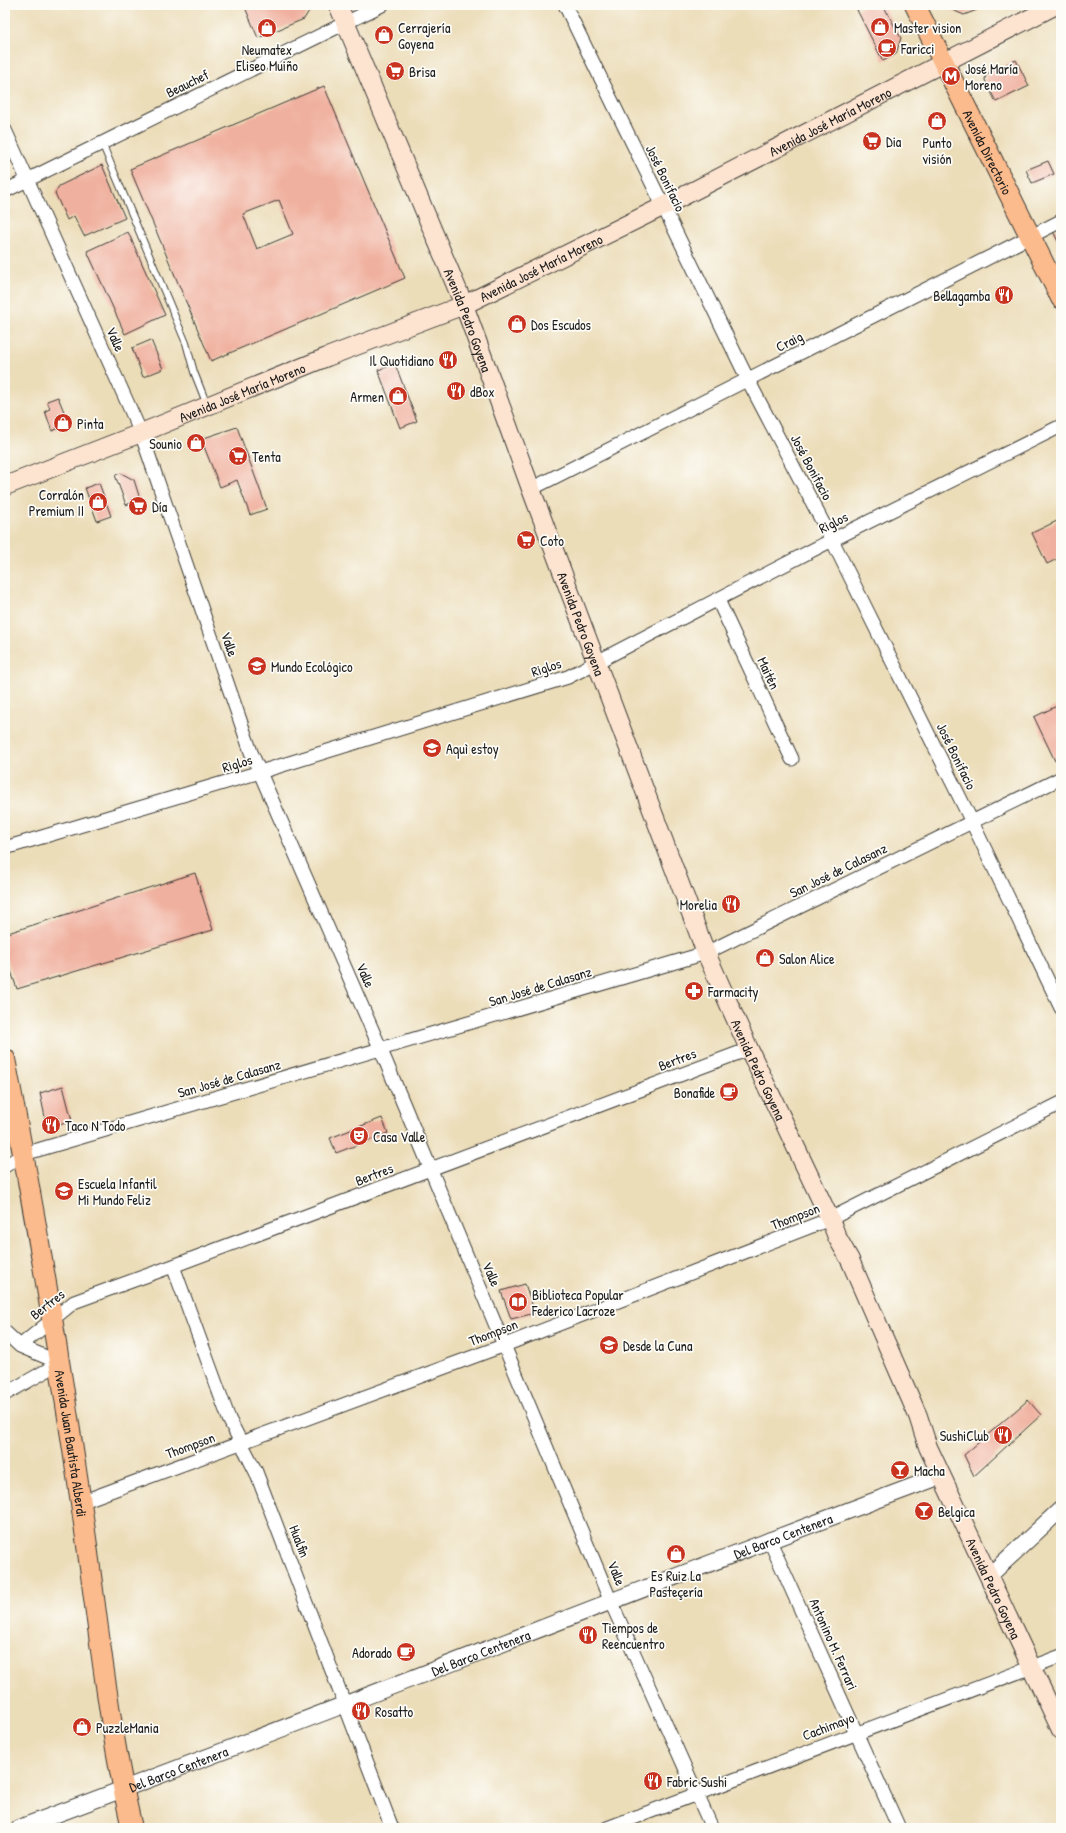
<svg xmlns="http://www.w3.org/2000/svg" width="1066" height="1833" viewBox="0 0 1066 1833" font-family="'Patrick Hand',sans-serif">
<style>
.building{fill:#f0b09f;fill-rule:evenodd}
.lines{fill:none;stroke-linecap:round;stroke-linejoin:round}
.service-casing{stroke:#3b3934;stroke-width:8}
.minor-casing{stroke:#3b3934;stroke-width:15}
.tertiary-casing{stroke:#3b3934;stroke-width:18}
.secondary-casing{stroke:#3b3934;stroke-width:20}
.primary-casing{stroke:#3b3934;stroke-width:22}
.service{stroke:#fff;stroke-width:6}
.minor{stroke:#fff;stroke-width:13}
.tertiary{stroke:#fff;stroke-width:16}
.secondary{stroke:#fde4d1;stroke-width:18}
.primary{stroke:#fbbb8c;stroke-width:20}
.labels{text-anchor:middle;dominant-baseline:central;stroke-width:3.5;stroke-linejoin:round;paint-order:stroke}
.poi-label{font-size:14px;fill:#1c1c1c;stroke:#fdfcf7;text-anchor:start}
.street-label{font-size:14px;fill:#1c1c1c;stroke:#fdfcf7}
</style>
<rect width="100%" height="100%" fill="#fdfcf7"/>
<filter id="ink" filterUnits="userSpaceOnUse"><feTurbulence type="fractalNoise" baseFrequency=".025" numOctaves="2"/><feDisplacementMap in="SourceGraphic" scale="8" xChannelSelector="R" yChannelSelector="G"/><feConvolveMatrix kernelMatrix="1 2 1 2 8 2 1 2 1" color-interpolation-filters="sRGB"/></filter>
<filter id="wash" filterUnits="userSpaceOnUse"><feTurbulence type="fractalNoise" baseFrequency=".012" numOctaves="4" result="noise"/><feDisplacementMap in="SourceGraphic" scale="16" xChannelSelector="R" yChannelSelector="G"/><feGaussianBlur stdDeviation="0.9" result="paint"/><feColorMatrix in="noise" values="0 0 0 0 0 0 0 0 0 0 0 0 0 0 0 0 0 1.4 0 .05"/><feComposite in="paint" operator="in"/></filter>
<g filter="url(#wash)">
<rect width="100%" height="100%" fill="#ecddb9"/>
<g id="blocks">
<!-- building -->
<path class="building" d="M244,5H306L309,11L304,19L258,38Z
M867,5H883L901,38L896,54L883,61L857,10Z
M948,5H975L977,10L964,15L950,9Z
M1016,60L1029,86L996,102L985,80L986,74Z
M324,86L405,278L211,361L130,169ZM279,200L293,234L257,249L243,214Z
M1048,161L1054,174L1032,183L1026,170Z
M102,165L125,218L84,236L74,216L67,220L55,193L59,186Z
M1061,228V248L1053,231Z
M128,232L165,315L125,334L87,251Z
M151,340L163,369L143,377L132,348Z
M395,364L417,421L400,428L378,370Z
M58,397L69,424L52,431L45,411L50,409L47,401Z
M237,427L267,509L250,515L237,480L220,487L201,439Z
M121,473L134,480L140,499L126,505L115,475Z
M99,483L111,516L97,521L85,488Z
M1061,519V557L1047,564L1032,533Z
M1061,704V758L1055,761L1034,717Z
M195,873L213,930L17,989L5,953V934Z
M63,1086L72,1121L52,1127L46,1122L40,1093Z
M382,1118L388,1133L336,1153L330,1138Z
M525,1284L535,1313L511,1319L501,1291Z
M1028,1400L1041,1415L974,1476L964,1455Z"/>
</g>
</g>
<g filter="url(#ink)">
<use href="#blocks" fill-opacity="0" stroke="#3b3934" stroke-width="1"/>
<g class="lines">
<!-- service casing -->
<g class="service-casing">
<path id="service" d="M102,143L186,343L194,372L207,405"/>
</g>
<!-- minor casing -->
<g class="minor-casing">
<path id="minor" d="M565,5L748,380L832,540L972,822L1061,1008
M5,130L141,433L251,752L381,1050L611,1602L712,1828
M5,191L382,5
M531,489L1061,221
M718,600L792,759
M5,848L260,772L568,677L832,540L1061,426
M5,1166L24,1154L706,953L1061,778
M173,1266L229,1419L256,1472L392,1828
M5,1332L20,1346L60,1363
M20,1346L74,1302L173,1266L749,1049
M5,1394L60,1363
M81,1502L505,1345L830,1219L1061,1103
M769,1539L899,1828
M607,1828L1061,1656"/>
</g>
<!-- tertiary casing -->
<g class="tertiary-casing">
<g id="tertiary">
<path d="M990,1575L1061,1509"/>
<path id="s1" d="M19,1828C328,1714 633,1590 941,1476"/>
</g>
</g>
<!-- secondary casing -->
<g class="secondary-casing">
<g id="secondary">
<path id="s2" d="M338,5L464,305L531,489L706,953L749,1049L830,1219L837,1237L850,1260L918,1416L928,1447L1061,1730"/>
<path id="s3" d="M5,486L141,433L327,357L464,305L662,207L1056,5"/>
</g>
</g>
<!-- primary casing -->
<g class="primary-casing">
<g id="primary">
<path id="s4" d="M915,5L1061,298"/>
<path id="s5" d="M5,1059C34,1207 59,1354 81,1503C97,1611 107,1721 132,1828"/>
</g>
</g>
<!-- service -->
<use href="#service" class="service"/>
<!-- minor -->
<use href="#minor" class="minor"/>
<!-- tertiary -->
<use href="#tertiary" class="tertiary"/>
<!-- secondary -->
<use href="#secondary" class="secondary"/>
<!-- primary -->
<use href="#primary" class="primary"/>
</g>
</g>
<!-- icons -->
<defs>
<g id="shop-disc" transform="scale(1)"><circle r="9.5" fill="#c8321e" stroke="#fdfcf7"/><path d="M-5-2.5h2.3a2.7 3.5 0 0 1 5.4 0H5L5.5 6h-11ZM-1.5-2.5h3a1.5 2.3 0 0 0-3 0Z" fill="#fff"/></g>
<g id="cafe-disc" transform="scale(1)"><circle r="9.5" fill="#c8321e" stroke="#fdfcf7"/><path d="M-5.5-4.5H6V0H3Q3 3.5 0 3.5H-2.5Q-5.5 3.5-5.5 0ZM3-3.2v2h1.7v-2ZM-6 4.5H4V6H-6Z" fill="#fff"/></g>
<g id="supermarket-disc" transform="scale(1)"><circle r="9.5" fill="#c8321e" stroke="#fdfcf7"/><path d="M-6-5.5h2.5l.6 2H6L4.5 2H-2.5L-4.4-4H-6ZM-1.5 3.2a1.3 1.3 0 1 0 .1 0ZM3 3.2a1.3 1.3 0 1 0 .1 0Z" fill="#fff"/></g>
<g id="metro-disc" transform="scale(1)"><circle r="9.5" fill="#c8321e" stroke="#fdfcf7"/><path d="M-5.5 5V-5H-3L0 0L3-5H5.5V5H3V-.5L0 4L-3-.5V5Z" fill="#fff"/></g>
<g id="restaurant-disc" transform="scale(1)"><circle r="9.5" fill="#c8321e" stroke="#fdfcf7"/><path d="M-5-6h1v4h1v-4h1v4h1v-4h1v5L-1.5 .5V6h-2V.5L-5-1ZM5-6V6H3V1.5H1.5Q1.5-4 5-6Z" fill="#fff"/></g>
<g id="school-disc" transform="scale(1)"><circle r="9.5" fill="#c8321e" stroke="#fdfcf7"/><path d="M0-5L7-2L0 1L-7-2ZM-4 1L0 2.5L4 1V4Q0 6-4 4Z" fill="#fff"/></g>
<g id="pharmacy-disc" transform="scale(1)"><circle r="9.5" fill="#c8321e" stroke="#fdfcf7"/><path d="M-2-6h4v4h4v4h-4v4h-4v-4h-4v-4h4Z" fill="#fff"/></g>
<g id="theatre-disc" transform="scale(1)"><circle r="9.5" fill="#c8321e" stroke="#fdfcf7"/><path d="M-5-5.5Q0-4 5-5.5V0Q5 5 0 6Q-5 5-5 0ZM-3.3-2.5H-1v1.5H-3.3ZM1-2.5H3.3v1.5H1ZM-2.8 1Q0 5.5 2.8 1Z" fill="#fff"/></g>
<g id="library-disc" transform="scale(1)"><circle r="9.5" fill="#c8321e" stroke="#fdfcf7"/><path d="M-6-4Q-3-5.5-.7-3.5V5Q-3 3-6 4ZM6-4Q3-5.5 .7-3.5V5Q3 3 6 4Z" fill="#fff"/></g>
<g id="bar-disc" transform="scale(1)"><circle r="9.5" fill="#c8321e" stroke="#fdfcf7"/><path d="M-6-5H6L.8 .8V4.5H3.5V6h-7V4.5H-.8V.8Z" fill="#fff"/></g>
</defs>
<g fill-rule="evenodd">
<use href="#shop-disc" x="880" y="27"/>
<use href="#shop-disc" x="267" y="28"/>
<use href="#shop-disc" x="384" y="35"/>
<use href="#cafe-disc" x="887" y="48"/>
<use href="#supermarket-disc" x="395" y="71"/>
<use href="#metro-disc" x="951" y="76"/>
<use href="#shop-disc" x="937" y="121"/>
<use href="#supermarket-disc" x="872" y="141"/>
<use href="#restaurant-disc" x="1004" y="295"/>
<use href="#shop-disc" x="517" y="324"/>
<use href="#restaurant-disc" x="448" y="360"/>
<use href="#restaurant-disc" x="456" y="391"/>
<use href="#shop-disc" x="398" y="396"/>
<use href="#shop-disc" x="63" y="423"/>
<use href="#shop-disc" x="196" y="443"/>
<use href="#supermarket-disc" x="238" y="456"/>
<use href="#shop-disc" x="98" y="502"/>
<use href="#supermarket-disc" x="138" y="506"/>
<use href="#supermarket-disc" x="526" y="540"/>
<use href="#school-disc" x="257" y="666"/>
<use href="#school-disc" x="432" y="748"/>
<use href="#restaurant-disc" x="731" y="904"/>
<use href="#shop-disc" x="765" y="958"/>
<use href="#pharmacy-disc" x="694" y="991"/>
<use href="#cafe-disc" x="729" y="1092"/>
<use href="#restaurant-disc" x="51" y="1125"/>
<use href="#theatre-disc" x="359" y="1136"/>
<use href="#school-disc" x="64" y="1191"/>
<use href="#library-disc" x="518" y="1302"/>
<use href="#school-disc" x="609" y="1345"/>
<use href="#restaurant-disc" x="1003" y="1435"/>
<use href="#bar-disc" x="900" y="1470"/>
<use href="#bar-disc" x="924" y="1511"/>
<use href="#shop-disc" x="676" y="1554"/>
<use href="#restaurant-disc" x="588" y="1635"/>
<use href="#cafe-disc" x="406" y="1652"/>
<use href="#restaurant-disc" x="361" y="1711"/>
<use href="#shop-disc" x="82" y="1727"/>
<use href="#restaurant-disc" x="653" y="1781"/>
</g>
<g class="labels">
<!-- poi labels -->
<g class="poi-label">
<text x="398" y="27">Cerrajería<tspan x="398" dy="16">Goyena</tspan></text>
<text x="894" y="27">Master vision</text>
<text x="901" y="48">Faricci</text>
<text x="267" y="49" text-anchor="middle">Neumatex<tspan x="267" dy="16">Eliseo Muiño</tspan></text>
<text x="965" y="68">José María<tspan x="965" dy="16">Moreno</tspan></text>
<text x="409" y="71">Brisa</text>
<text x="886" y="141">Dia</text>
<text x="937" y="142" text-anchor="middle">Punto<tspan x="937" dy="16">visión</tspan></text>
<text x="990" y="295" text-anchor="end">Bellagamba</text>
<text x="531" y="324">Dos Escudos</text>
<text x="434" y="360" text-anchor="end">Il Quotidiano</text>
<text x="470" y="391">dBox</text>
<text x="384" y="396" text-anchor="end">Armen</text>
<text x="77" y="423">Pinta</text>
<text x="182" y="443" text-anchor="end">Sounio</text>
<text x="252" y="456">Tenta</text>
<text x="84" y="494" text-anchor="end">Corralón<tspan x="84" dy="16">Premium II</tspan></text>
<text x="152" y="506">Día</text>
<text x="540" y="540">Coto</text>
<text x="271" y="666">Mundo Ecológico</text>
<text x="446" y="748">Aquì estoy</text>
<text x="717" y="904" text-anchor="end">Morelia</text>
<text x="779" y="958">Salon Alice</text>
<text x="708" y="991">Farmacity</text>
<text x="715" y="1092" text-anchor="end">Bonafide</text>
<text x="65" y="1125">Taco N Todo</text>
<text x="373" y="1136">Casa Valle</text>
<text x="78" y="1183">Escuela Infantil<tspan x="78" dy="16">Mi Mundo Feliz</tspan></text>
<text x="532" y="1294">Biblioteca Popular<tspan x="532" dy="16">Federico Lacroze</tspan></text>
<text x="623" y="1345">Desde la Cuna</text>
<text x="989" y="1435" text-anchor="end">SushiClub</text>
<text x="914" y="1470">Macha</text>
<text x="938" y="1511">Belgica</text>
<text x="676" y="1575" text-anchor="middle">Es Ruiz La<tspan x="676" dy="16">Pasteçería</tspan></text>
<text x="602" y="1627">Tiempos de<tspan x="602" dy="16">Reencuentro</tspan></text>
<text x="392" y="1652" text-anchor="end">Adorado</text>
<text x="375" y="1711">Rosatto</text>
<text x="96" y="1727">PuzzleMania</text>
<text x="667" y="1781">Fabric Sushi</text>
</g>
<!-- street labels -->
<g class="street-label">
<text transform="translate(187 83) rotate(-26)">Beauchef</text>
<text stroke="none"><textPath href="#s3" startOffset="903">Avenida José María Moreno</textPath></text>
<text stroke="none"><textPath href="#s4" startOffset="164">Avenida Directorio</textPath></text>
<text transform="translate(666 178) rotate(64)">José Bonifacio</text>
<text stroke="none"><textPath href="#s3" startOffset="579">Avenida José María Moreno</textPath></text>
<text stroke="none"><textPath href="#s2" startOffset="341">Avenida Pedro Goyena</textPath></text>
<text transform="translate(116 339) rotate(66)">Valle</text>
<text transform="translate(789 341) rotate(-27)">Craig</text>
<text stroke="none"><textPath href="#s3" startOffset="255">Avenida José María Moreno</textPath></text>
<text transform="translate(812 467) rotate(62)">José Bonifacio</text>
<text transform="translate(833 522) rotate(-27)">Riglos</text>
<text stroke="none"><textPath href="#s2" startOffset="665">Avenida Pedro Goyena</textPath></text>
<text transform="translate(230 644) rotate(71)">Valle</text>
<text transform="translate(546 667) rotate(-18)">Riglos</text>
<text transform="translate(769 673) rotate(65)">Maitén</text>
<text transform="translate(957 756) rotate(64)">José Bonifacio</text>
<text transform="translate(237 763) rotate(-17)">Riglos</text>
<text transform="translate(838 870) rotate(-26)">San José de Calasanz</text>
<text transform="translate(366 975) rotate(66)">Valle</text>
<text transform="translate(540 986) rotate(-17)">San José de Calasanz</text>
<text transform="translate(677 1059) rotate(-21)">Bertres</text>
<text stroke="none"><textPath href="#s2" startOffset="1145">Avenida Pedro Goyena</textPath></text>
<text transform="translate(229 1078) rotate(-16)">San José de Calasanz</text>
<text transform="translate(374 1174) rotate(-21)">Bertres</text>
<text transform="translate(795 1216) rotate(-21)">Thompson</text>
<text transform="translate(492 1274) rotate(67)">Valle</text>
<text transform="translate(47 1304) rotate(-38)">Bertres</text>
<text transform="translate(493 1332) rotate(-21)">Thompson</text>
<text stroke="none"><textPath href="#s5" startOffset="390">Avenida Juan Bautista Alberdi</textPath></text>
<text transform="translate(190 1445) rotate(-20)">Thompson</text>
<text stroke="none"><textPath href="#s1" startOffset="818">Del Barco Centenera</textPath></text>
<text transform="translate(300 1541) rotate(69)">Hualfin</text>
<text transform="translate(617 1573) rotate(68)">Valle</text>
<text stroke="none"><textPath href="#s2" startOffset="1715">Avenida Pedro Goyena</textPath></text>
<text transform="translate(834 1644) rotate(66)">Antonino M. Ferrari</text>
<text stroke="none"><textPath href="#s1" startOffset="494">Del Barco Centenera</textPath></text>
<text transform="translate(828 1726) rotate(-21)">Cachimayo</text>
<text stroke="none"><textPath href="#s1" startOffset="170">Del Barco Centenera</textPath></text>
</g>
</g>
<!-- margin -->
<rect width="1066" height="1833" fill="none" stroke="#fdfcf7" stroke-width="20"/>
</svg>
